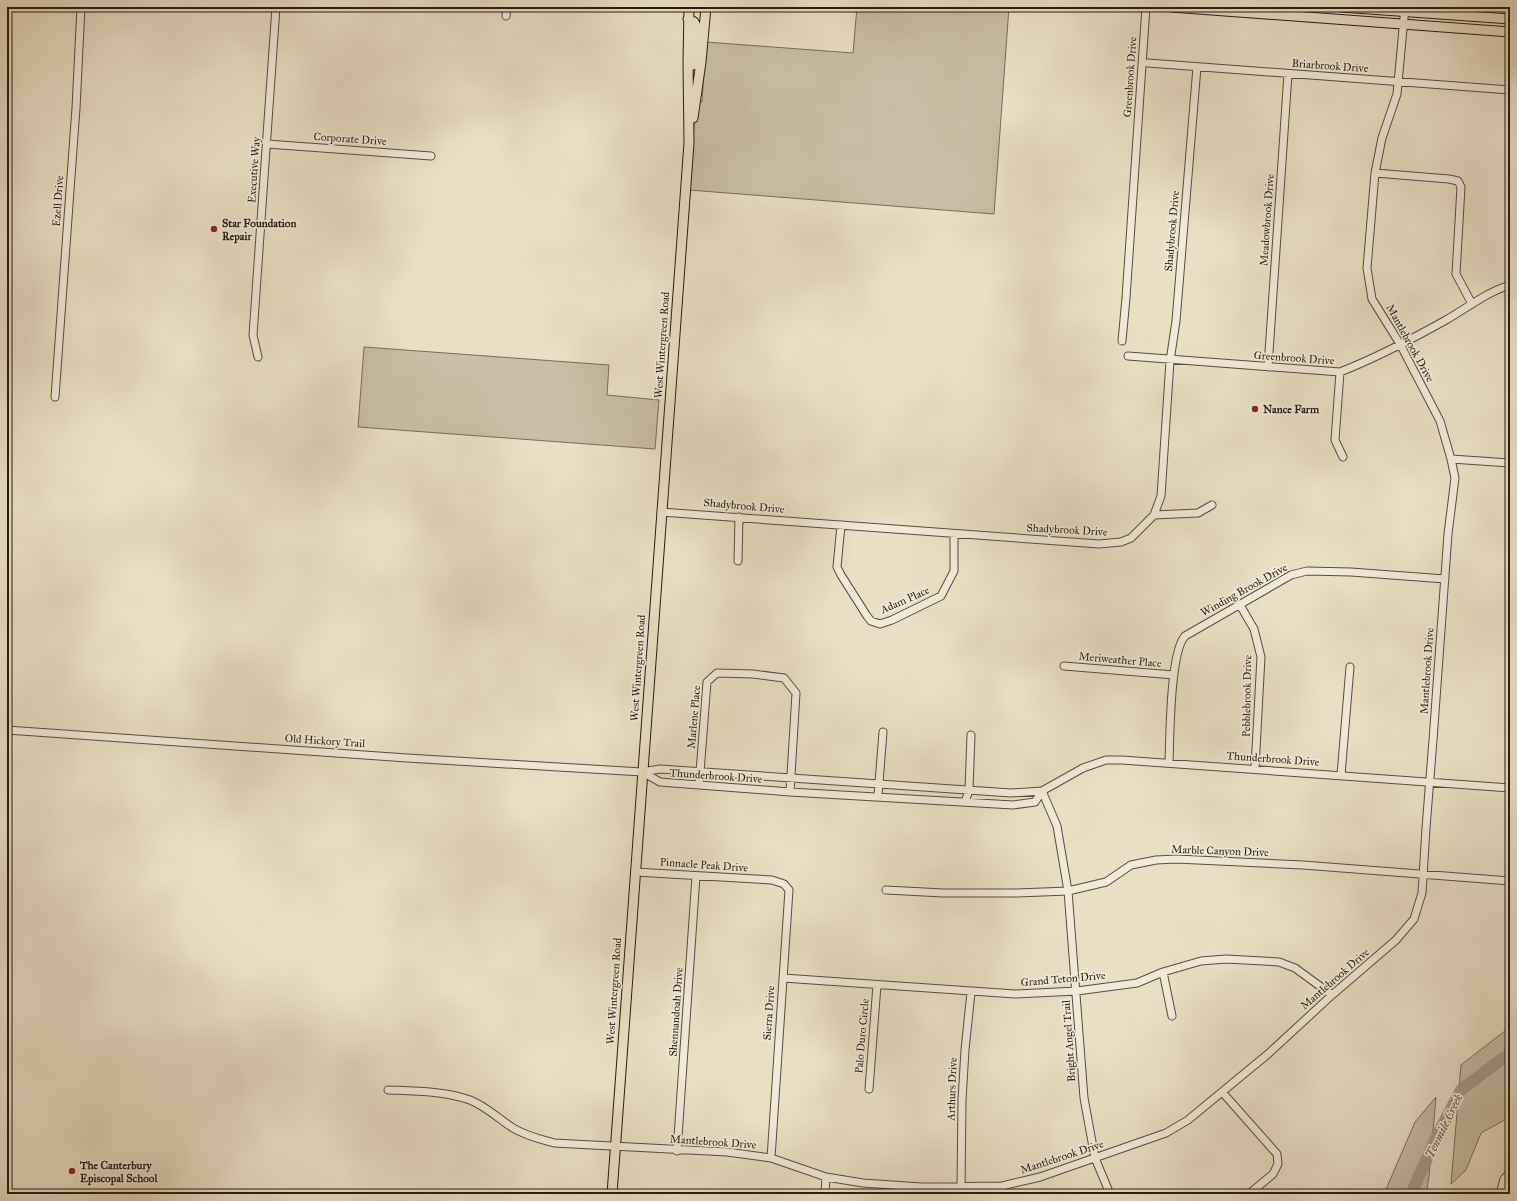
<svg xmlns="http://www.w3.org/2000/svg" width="1517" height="1201" viewBox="0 0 1517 1201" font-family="'IM FELL Great Primer',serif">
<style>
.green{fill:#c9bea6;stroke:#786c5c}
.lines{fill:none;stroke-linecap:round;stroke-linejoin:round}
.river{stroke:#a79c88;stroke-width:12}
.minor-casing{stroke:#574c3e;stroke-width:9}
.major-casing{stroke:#261b11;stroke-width:11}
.minor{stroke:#f1ead9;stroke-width:7}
.major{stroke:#eadfc5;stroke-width:9}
.poi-dot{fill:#8f2418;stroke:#f1ead9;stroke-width:1.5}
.labels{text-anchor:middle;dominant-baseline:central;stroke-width:3.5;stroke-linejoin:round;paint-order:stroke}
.street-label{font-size:11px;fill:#261b11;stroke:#f1ead9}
.poi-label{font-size:11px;font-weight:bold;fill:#261b11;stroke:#f1ead9;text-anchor:start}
.water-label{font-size:12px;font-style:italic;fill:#5a4f41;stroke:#f1ead9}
</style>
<rect width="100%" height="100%" fill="#eadfc5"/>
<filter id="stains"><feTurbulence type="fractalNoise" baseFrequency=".005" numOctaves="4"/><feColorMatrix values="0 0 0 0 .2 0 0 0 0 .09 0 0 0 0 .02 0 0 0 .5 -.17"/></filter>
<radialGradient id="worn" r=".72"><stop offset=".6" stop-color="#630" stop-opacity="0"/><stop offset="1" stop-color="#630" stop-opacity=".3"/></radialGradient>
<!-- green -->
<path class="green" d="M857,7H1009L994,214L689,190L696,102H702L706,42L853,53Z
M364,347L609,365L607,395L659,400L655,449L358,427Z
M1510,1027V1117L1481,1133L1466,1170L1451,1184L1461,1065Z
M1436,1097L1429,1176L1426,1194H1384L1415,1122Z"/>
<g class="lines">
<!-- river -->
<path class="river" d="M1411,1194L1437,1136L1461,1090L1503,1058L1510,1055"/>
<!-- minor casing -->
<g class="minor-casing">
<path id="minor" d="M506,16L507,7
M1148,63L1510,90
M267,144L431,156
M1375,173L1449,179L1458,181L1461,187L1456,274L1472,304
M1122,341L1126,298L1146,7
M1128,356L1340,372C1376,358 1412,339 1446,320C1467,308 1487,292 1510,285
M258,357L253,335L276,7
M1268,367L1288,74
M1340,372L1335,440L1343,457
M55,397L76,108L81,7
M1451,459L1510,463
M661,512L1099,544L1121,542L1131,538L1154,515L1161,496L1170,361L1176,321L1197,67
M1154,515L1198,513L1212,505
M841,525L837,567L841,575L867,616L871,621L880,624L892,620L941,596L954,571V534
M738,561L739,517
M1240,605L1254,629L1261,657L1255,768
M1064,666L1174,675
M7,730L407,758L642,772L660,769L1011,793L1042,791
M1169,762C1170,737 1170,652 1185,636L1291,575L1307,571L1351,572L1445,579
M642,772L660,782L790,792L1013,805L1035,802L1042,791L1083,768L1106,760H1122L1510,788
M1341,775L1350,667
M699,785L707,682L717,673L753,674L784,678L796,693L790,792
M1042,791L1057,826L1068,891L1084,1098L1095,1158L1110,1194
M878,796L883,732
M965,802L969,790L971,735
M635,872L772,880L784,884L789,890L771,1158
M886,890L943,893H1017L1068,891L1106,882L1131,865L1156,860L1176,859L1303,865L1510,881
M1163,972L1172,1016
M783,978L1015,994L1077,991L1137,983L1163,972L1201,961L1226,959L1279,962L1295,968L1332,995
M869,1089L877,985
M388,1090C415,1091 445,1091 470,1100C487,1107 499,1119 513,1128C526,1136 540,1139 554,1143L727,1152L771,1158L826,1177L863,1183L921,1187L1002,1186L1040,1177L1166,1133L1188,1120L1268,1054L1332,995L1396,940L1414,919L1422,893L1426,828L1433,740L1448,534L1455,478L1451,459L1440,421L1400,344L1372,299L1367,268L1375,173L1382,138L1397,94L1405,7
M1223,1093L1277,1154L1278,1164L1273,1174L1249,1194
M677,1151L696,876
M961,1188L962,1100L965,1050L971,992
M825,1194L826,1177
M1500,1194L1504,1179L1510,1173"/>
</g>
<!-- major casing -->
<g class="major-casing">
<path id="major" d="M1171,7L1510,32
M1341,7L1510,19
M688,19L694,22L696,26L693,65
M693,118L701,62L706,7
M612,1194L689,143L688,62L689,7"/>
</g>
<!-- minor -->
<use href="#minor" class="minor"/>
<!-- major -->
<use href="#major" class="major"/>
</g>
<!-- markers -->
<g class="poi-dot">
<circle cx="214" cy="229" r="4"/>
<circle cx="1255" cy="409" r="4"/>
<circle cx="72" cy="1171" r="4"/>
</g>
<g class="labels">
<!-- street labels -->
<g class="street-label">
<text transform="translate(1330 66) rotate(4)">Briarbrook Drive</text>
<text transform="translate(1130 77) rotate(-86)">Greenbrook Drive</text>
<text transform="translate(350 139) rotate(4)">Corporate Drive</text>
<text transform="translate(254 170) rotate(-86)">Executive Way</text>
<text transform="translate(58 201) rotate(-86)">Ezell Drive</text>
<text transform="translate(1267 220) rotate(-86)">Meadowbrook Drive</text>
<text transform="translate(1172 231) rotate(-85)">Shadybrook Drive</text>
<text transform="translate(1410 343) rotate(61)">Mantlebrook Drive</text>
<text transform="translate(662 345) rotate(-86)">West Wintergreen Road</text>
<text transform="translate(1294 358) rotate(4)">Greenbrook Drive</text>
<text transform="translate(744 506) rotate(5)">Shadybrook Drive</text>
<text transform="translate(1067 530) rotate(3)">Shadybrook Drive</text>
<text transform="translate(1244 590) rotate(-29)">Winding Brook Drive</text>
<text transform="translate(905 600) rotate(-24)">Adam Place</text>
<text transform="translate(1120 660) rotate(5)">Meriweather Place</text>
<text transform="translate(638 668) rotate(-86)">West Wintergreen Road</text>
<text transform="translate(1427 671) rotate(-86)">Mantlebrook Drive</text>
<text transform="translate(1247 696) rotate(-89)">Pebblebrook Drive</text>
<text transform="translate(694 717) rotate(-85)">Marlene Place</text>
<text transform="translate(325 741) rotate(4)">Old Hickory Trail</text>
<text transform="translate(1273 759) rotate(4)">Thunderbrook Drive</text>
<text transform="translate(716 776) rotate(4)">Thunderbrook Drive</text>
<text transform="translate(1220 851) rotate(2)">Marble Canyon Drive</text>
<text transform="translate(704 865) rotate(4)">Pinnacle Peak Drive</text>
<text transform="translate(1063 979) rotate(-5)">Grand Teton Drive</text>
<text transform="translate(1335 979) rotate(-41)">Mantlebrook Drive</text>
<text transform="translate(614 991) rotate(-86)">West Wintergreen Road</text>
<text transform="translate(676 1012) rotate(-86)">Shennandoah Drive</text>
<text transform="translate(769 1013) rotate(-86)">Sierra Drive</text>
<text transform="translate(862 1036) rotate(-85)">Palo Duro Circle</text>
<text transform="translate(1069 1041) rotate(-94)">Bright Angel Trail</text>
<text transform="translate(952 1089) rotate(-88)">Arthurs Drive</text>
<text transform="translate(713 1142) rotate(4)">Mantlebrook Drive</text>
<text transform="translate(1062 1157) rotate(-18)">Mantlebrook Drive</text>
</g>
<!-- poi labels -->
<g class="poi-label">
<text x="222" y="223">Star Foundation<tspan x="222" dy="13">Repair</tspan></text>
<text x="1263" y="409">Nance Farm</text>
<text x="80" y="1165">The Canterbury<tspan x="80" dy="13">Episcopal School</tspan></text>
</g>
<!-- water labels -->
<g class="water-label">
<text transform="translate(1444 1126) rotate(-64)">Tenmile Creek</text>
</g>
</g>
<!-- margin -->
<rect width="1517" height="1201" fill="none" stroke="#eadfc5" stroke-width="24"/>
<rect x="8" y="8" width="1501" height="1185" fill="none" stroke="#261b11" stroke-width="2"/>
<rect x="12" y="12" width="1493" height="1177" fill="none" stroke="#261b11"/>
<rect width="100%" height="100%" filter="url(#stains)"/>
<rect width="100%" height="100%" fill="url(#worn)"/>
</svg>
